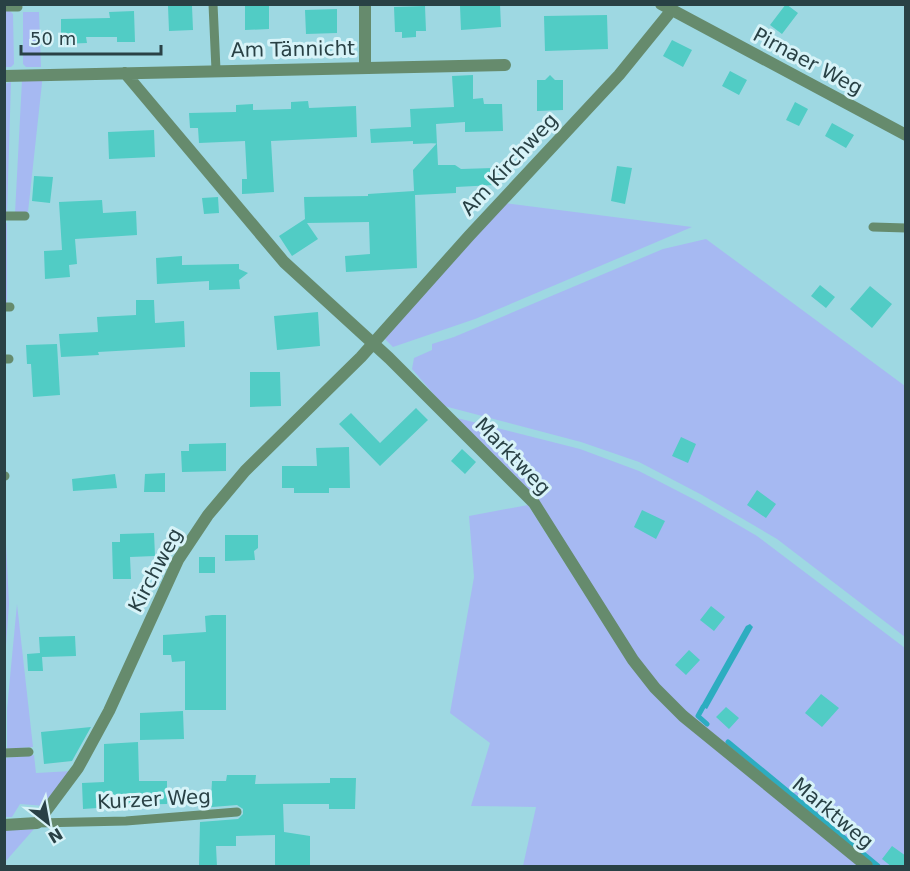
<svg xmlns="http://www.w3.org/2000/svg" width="910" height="871" viewBox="0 0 910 871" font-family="'DejaVu Sans',sans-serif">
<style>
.green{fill:#a6b9f2}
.water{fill:#2dadc0}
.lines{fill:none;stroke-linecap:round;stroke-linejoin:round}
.stream{stroke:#2dadc0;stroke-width:5}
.building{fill:#51ccc5}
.service{stroke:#668b6d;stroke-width:9}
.minor{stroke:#668b6d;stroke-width:12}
.labels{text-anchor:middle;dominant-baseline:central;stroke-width:6;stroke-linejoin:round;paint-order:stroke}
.street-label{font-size:20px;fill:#294145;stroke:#d7f3f8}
</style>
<rect width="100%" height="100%" fill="#9ed8e2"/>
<!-- green -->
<path class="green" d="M5,11H10L13,14L14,64L11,67H5Z
M23,12H39L41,67H26L23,64Z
M22,80H42V83L28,212L15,213Z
M11,82L7,213H4V84Z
M505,203L692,227L475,319L393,347L384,338Z
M4,223H7V303H5Z
M706,239L905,386V637L777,539L702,495L639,462L581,442L444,406L412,369L414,358L432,350V344L454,337L663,249Z
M453,417L580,449L639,471L699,502L757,536L905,648V866H875L687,712L659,686L636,657L538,500Z
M528,505L626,659L859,866H523L536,807L471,806L490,743L450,713L474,577L469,516Z
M5,524L9,604L5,660H4Z
M17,604L33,747L7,749V709Z
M34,755L36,773L72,771L45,806L20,804L12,817H5V758Z
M34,829L5,862V830Z"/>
<!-- water -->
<path class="water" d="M750,624L753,627L707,709L701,706L746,626Z"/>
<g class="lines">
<!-- stream -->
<path class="stream" d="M703,707L698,716L707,724
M728,742L878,866"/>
</g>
<!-- building -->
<path class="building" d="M250,4H269V29L245,30V6Z
M500,4L501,27L461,30L460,6Z
M786,4L798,13L782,34L770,25Z
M168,6H192L193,30L169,31Z
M425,6L426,31H416V37L402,38V32H395L394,7Z
M337,9V33L306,34L305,10Z
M134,11L135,42H117V37H86L87,43L61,44V19L110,18L109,12Z
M607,15L608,49L545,51L544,16Z
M672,40L692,50L683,67L663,56Z
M730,71L747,80L739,95L722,86Z
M473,75V99L483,98L484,104H502L503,131L465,132V122L436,124L438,165H455L461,169L493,168L494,185L456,187V193L415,195L417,268L346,272L345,256L370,254L369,222L307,223L318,239L292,256L279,236L305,219L304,197L368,196V194L414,191L413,170L437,143L413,144V141L371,143L370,129L411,127L410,109L454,107L452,76Z
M550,75L555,80H563V110L537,111V80H545Z
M308,101L309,108L356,106L357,137L271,141L274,192L242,194V179H247L245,141L199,143L198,128H190L189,113L236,112V105L253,104V110L291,109V102Z
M795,102L808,109L799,126L786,120Z
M832,123L854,135L846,148L825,136Z
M154,130L155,157L109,159L108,132Z
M617,166L632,168L625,204L611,201Z
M34,176L53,177L50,203L32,201Z
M218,197L219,213L204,214L202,198Z
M102,200L103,213L136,211L137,235L75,239L77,264L69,265L70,277L45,279L44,251L62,250L59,202Z
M182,256V265L239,264V269L248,273L239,280L240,289L209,290V281L157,284L156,258Z
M820,285L835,297L826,308L811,296Z
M870,286L892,304L872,328L850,309Z
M136,300H154L155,323L184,321L185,347L116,351L98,352L99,355L61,357L59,334L98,332L97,317L136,315Z
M318,312L320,346L277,350L274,316Z
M57,344L60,395L33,397L31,364H27L26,345Z
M250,372H280L281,406L250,407Z
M416,408L428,420L380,466L339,424L351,413L380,443Z
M681,437L696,444L688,463L672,456Z
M226,443V471L182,472L181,451H189V444Z
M349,447L350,488H329V493H294V488H282V466H317L316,448Z
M462,449L476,462L465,474L451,461Z
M165,473V492H144L145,474Z
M115,474L117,488L73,491L72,479Z
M757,490L776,504L766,518L747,505Z
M642,510L665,521L656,539L634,527Z
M154,533L155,556L130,557L131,579H113L112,542H120V534Z
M225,535H258V548L254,551L255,560L225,561Z
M199,557H215V573H199Z
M711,606L725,617L714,631L700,620Z
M212,615H226V710H185V661L172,662L171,655H163V635L206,632L205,616Z
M75,636L76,656L42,657L43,671H28L27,654L40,653L39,637Z
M689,650L700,660L686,675L675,665Z
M821,694L839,708L822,727L805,713Z
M726,707L739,718L729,729L716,717Z
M183,711L184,739L140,740V713Z
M91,727L72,761L44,764L41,732Z
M138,742L139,781H167V804L112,805V807L83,809L82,783L104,782V744Z
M227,775H256L255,784L330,783V778H356L355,809H329V804H283L284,832L310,836V867H275V835L236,836V846H216L217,867H199L200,822L238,819L243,814V809L237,805L200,808V800L211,799L212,781H226Z
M892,846L906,856V867H892L882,859Z"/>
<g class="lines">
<!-- service -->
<path class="service" d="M213,4L216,70
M4,7H18
M4,216H25
M873,227L906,228
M4,307H10
M4,359H9
M4,476H5
M4,753L29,752
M37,823L126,821L237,812"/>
<!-- minor -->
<path class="minor" d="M365,4V68
M661,4L906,135
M125,73L284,262L389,358L534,503L633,660L655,688L683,716L867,866
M4,76L505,65
M4,825L37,823L78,768L109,711L178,560L208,515L245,471L361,357L469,236L619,75L671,11"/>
</g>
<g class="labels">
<!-- street labels -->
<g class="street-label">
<text transform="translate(293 49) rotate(-1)">Am Tännicht</text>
<text transform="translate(808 61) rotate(28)">Pirnaer Weg</text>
<text transform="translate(509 164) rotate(-47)">Am Kirchweg</text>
<text transform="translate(513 456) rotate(46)">Marktweg</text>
<text transform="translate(155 570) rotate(-62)">Kirchweg</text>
<text transform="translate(154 799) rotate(-3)">Kurzer Weg</text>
<text transform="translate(833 813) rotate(40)">Marktweg</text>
</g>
</g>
<!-- border -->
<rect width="910" height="871" fill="none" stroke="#294145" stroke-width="12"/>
<!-- north arrow -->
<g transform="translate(48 823) rotate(149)" stroke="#d7f3f8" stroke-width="4.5" paint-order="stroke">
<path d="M0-4.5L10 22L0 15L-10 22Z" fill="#294145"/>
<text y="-9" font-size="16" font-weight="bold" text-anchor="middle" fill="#294145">N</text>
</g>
<!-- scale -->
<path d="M21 45v9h140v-9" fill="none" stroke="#294145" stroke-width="3"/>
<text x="30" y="45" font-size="18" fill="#294145" stroke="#d7f3f8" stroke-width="4.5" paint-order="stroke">50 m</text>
</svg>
